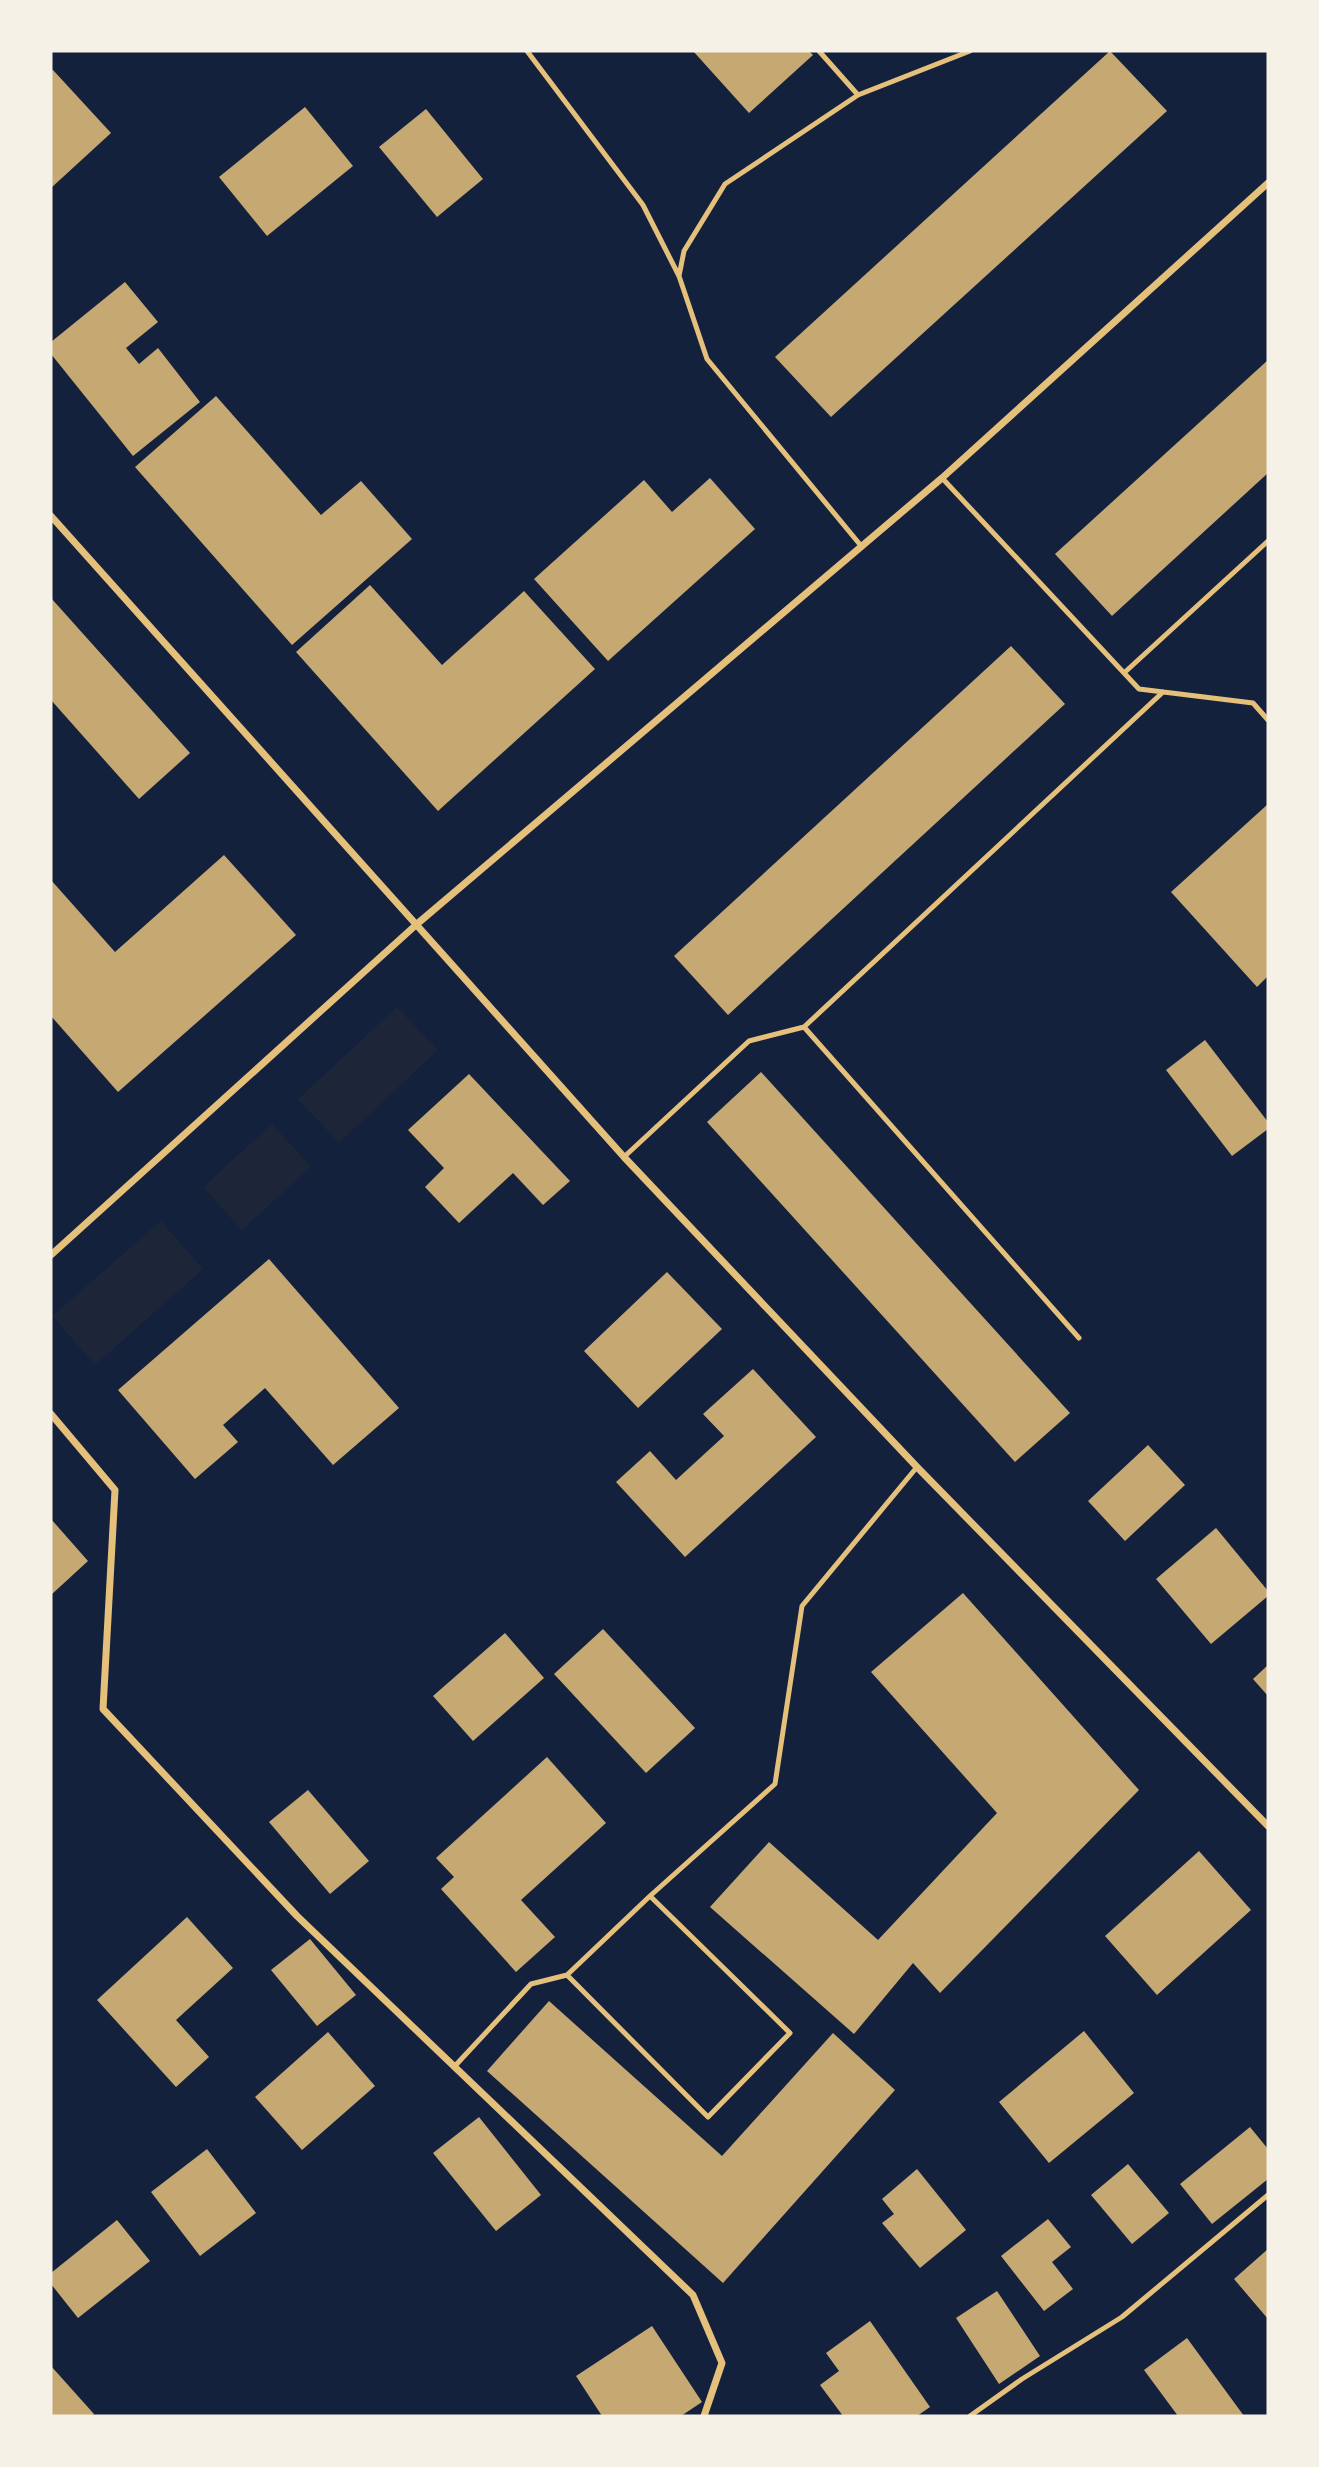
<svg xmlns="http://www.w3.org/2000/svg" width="1319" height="2467" viewBox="0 0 1319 2467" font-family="'Exo 2',sans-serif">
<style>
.green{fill:#1d2539}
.building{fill:#c6a872}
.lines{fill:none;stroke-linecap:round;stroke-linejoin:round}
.service{stroke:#e5c07b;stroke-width:5}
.minor{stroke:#e5c07b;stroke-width:7}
</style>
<rect width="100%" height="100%" fill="#14213d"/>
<!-- green -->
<path class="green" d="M397,1007L438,1050L339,1143L298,1099Z
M272,1124L311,1167L242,1230L203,1187Z
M161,1221L203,1269L95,1365L52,1316Z"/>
<!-- building -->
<path class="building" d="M693,51H809L813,55L749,113Z
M1110,51L1167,111L831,417L775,357Z
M53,70L111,133L51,188V71Z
M305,107L353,166L267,236L219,177Z
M426,109L483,179L437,217L379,147Z
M125,282L158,322L126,348L139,364L158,348L200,402L133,456L51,354V342Z
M1268,360V473L1112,616L1055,554Z
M216,396L321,515L361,481L412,539L292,645L135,467Z
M710,478L755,529L608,661L534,579L644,480L672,512Z
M370,585L442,665L524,591L595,669L438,811L296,652Z
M51,598L190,753L139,799L51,700Z
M1011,646L1065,704L728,1015L674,956Z
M1268,804V976L1257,987L1171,892Z
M224,855L296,935L118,1092L51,1016V880L115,952Z
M1205,1040L1268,1122V1129L1232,1156L1166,1070Z
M761,1072L1070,1413L1015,1462L707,1122Z
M469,1074L570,1181L543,1205L513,1173L459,1223L425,1187L444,1168L408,1130Z
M269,1259L399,1408L333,1465L265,1388L223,1425L238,1442L195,1479L118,1390Z
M667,1272L722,1329L638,1408L584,1351Z
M753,1369L816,1437L685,1557L616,1482L650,1451L676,1480L724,1436L703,1414Z
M1148,1445L1185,1485L1125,1541L1088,1501Z
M51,1519L88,1561L51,1595Z
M1216,1528L1268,1591V1596L1211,1644L1156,1579Z
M963,1593L1139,1790L940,1993L913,1963L854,2034L710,1907L769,1842L878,1940L997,1813L871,1672Z
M603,1629L695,1728L646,1773L554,1674Z
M505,1633L544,1678L473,1741L433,1696Z
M1268,1665V1696L1253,1679Z
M547,1757L606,1823L521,1900L555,1937L516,1972L441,1889L454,1877L436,1858Z
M308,1790L369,1861L330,1894L269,1822Z
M1199,1851L1251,1910L1157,1995L1105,1936Z
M187,1917L233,1968L176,2020L209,2057L176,2087L97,2000Z
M310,1939L356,1995L317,2026L271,1970Z
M549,2001L722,2156L833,2033L895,2090L723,2283L487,2071Z
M1084,2031L1134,2093L1049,2163L999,2102Z
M328,2032L375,2086L302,2150L255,2097Z
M479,2117L541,2195L496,2231L433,2153Z
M1250,2127L1268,2149V2179L1212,2224L1180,2184Z
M207,2149L256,2213L200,2256L151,2192Z
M1128,2164L1169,2213L1132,2244L1091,2195Z
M917,2169L966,2230L920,2268L882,2223L894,2214L882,2199Z
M1048,2219L1071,2247L1052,2262L1073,2289L1044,2311L1001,2256Z
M117,2220L150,2261L78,2318L51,2284V2273Z
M1268,2249V2319L1234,2279Z
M997,2291L1040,2356L999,2384L956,2318Z
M870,2321L930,2407L917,2416H843L820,2385L839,2371L826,2353Z
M652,2326L702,2402L681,2416H602L576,2376Z
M1187,2338L1244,2416H1178L1144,2370Z
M51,2366L94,2414L91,2416H51Z"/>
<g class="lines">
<!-- service -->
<path class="service" d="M527,51L643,205L679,276
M819,51L858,95
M942,478L1139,689L1253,703L1268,720
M862,547L707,359L679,276L684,251L725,184L858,95L970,51
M1124,673L1268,541
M624,1157L749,1041L804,1027
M1079,1338L804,1027L1163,692
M650,1896L567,1975L708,2117L790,2033L650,1896L775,1784L802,1606L917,1467
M454,2067L531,1984L567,1975
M970,2416L1022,2379L1122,2317L1268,2195"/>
<!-- minor -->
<path class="minor" d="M51,516L624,1157L917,1467L1268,1826
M51,1255L417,924L942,478L1268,183
M51,1414L115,1490L103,1709L297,1916L693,2295L722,2363L704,2416"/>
</g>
<!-- border -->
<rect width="1319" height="2467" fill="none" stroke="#f6f1e7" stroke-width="105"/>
</svg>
